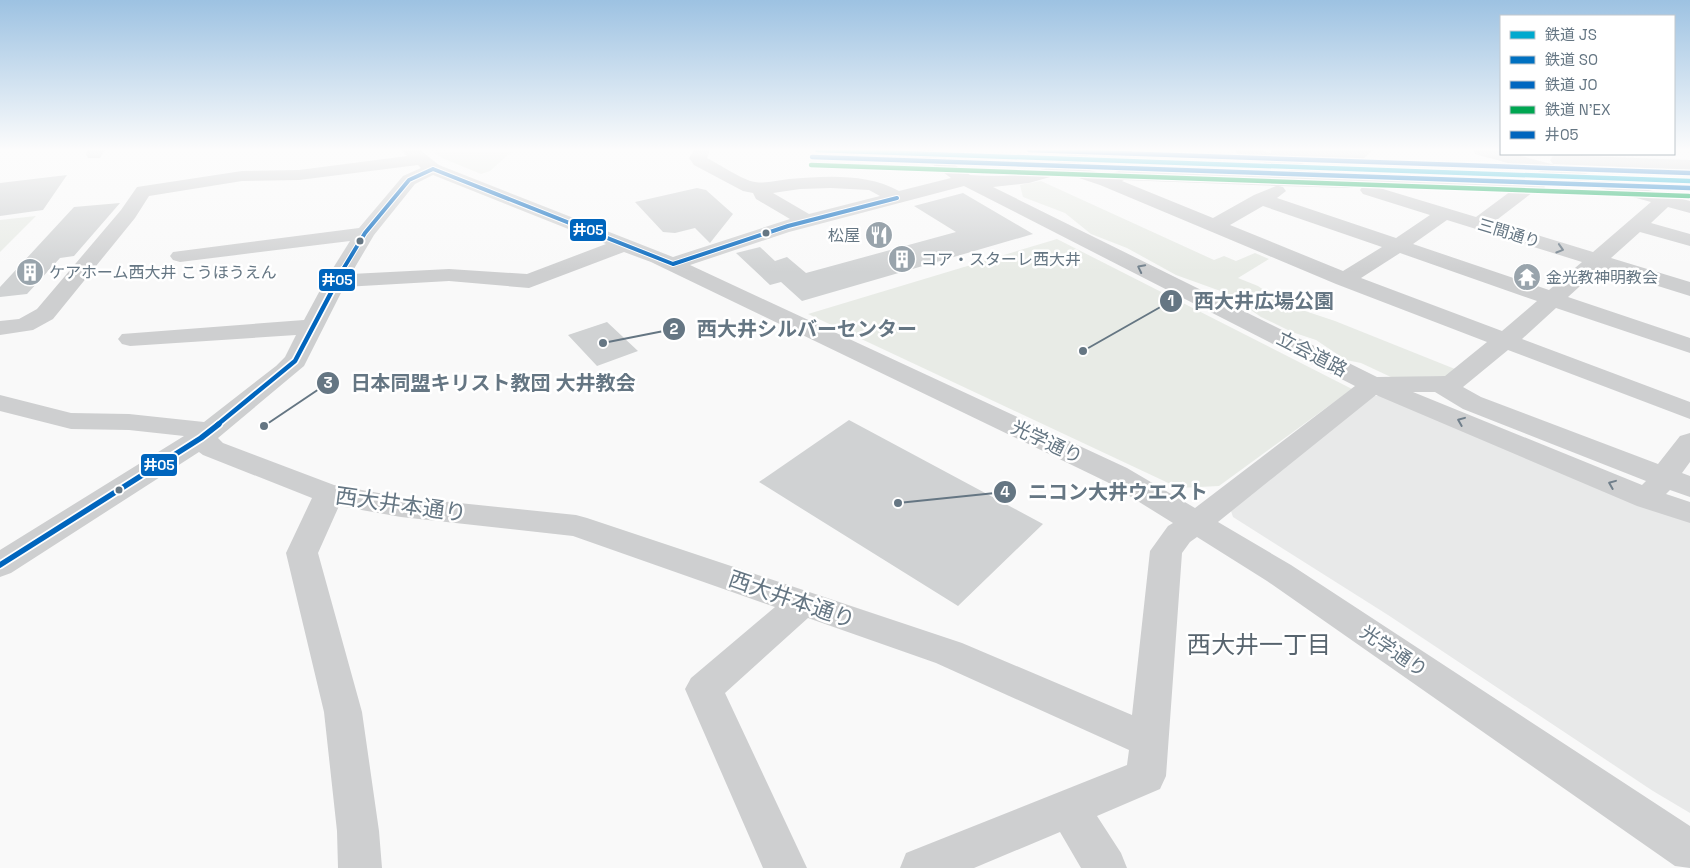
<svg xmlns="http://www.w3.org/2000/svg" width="1690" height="868" viewBox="0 0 1690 868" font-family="'Space Grotesk','Noto Sans JP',sans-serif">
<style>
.built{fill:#e8e9e9}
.green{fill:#e8ebe6}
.building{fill:#d0d2d3}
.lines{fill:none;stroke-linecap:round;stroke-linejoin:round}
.minor{fill:#cecfd0;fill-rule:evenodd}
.bus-1-far2-casing{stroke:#fff;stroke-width:6}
.bus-1-far1-casing{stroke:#fff;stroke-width:8}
.bus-1-casing{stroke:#fff;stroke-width:9}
.bus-1-far2{stroke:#0065bd;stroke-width:4}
.bus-1-far1{stroke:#0065bd;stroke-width:4.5}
.bus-1{stroke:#0065bd;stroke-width:5.5}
.rail-1-casing{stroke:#fff;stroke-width:7}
.rail-2-casing{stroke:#fff;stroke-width:7}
.rail-3-casing{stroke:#fff;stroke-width:7}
.rail-4-casing{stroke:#fff;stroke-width:7}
.rail-1{stroke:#00a9ce;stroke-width:4.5}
.rail-2{stroke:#0071c1;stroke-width:4.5}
.rail-3{stroke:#0067c0;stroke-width:4.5}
.rail-4{stroke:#00a651;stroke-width:4.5}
.oneway{stroke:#707f8b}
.bus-dot{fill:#657683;stroke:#fff;stroke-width:2}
.labels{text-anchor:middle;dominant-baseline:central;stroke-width:5;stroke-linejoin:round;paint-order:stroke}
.far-street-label{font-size:16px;fill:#657683;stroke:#fff}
.far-poi-label{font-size:16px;fill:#657683;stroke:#fff;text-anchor:start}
.street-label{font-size:19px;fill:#657683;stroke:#fff}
.near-street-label{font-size:22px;fill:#657683;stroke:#fff}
.near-neighbourhood-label{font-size:24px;fill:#57646e;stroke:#fff}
.leader{fill:none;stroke:#657683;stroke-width:2}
.callout-dot{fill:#657683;stroke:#fff;stroke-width:2}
.mark-label{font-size:15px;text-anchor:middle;font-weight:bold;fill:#fff}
.callout-label{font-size:20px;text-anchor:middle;font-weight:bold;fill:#657683;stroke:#fff;stroke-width:5;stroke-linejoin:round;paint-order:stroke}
.line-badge{stroke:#fff;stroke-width:2}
.badge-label{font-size:14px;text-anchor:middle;font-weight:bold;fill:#fff}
</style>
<rect width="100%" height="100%" fill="#f9f9f9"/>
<!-- built -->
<path class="built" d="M1371,396H1382L1690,520V813L1653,791L1388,615L1233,517L1231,511Z"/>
<!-- green -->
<path class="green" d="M430,150L511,152L490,171L481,174L442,158Z
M1041,181L1214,260L1224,256L1236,261L1255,253L1269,259L1238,278L1258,286L1284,304L1335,321L1455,369L1447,376L1393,378L1361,363L1346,360L1316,340L1292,332L1261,317L1226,293L1176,275L1127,248L1091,234L1065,213L1023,197L1020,185Z
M36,216L0,252V220Z
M1057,239L1352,389L1219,486L1179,488L808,314Z"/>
<!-- building -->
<path class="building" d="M67,175L43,210L0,216V183Z
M697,188L706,190L733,214L710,243L695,228L675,233L663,232L635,202Z
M963,193L1033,234L802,301L781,282L770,285L736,253L760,247L775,261L787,257L806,273L956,232L914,206Z
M120,203L74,256L60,258L27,294L0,297V287L74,207Z
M607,322L638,351L597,366L568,335Z
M849,420L1043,524L958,606L759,482Z"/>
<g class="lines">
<!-- minor -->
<path class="minor" d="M88,150H105L100,158H88L86,154Z
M401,150H420L439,165L673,257L790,219L756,199L753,193L743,191L694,165L689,158L694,150H710L707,158C719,164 742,180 755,182C767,184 778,180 789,179C825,176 867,173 899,191L951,178L913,150H933L970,175C995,177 1021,177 1044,169C1056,165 1064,156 1075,151C1080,149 1089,150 1094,150L1077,166L1106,175L1122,170L1307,176L1237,154L1235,150H1261L1271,153V150H1373L1363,159L1357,160L1283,157L1317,168L1320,172L1314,176L1346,178L1368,175L1529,181L1542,183L1545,187L1542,191L1533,192L1494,222L1593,252L1651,202L1475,154L1473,150H1501V154H1514L1690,201V213L1668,207L1651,223L1690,234V246L1640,232L1611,258L1690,282V296L1600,268L1568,297L1690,338V353L1556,308L1522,339L1690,402V419L1508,350L1463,387L1481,397L1658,464L1680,436L1690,433V462L1682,473L1690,476V497L1670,490L1666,494L1690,502V523L1637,506L1376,395L1218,522L1291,565L1690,826V868L1675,866L1267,581L1197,537L1190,542L1182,553L1166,776L1160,789L1097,816L1121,853L1127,868H1081L1060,832L974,868H900L906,853L1127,765L1129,750L936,663L808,618L725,693L807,868H763L685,689L691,678L775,607L573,536L401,517L339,506L318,553L362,712L379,831L382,868H338L337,831L324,712L286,553L312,498L203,455L199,452L11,573L0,577V550L184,436L129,430L71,429L0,411V395L71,413L129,414L204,422L276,366L285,357L296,335L130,346L122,344L118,339L122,334L304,320L325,281L350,241L180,262L173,260L170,256L173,252L359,228L403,176L421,168L418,165L299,180L242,181L149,196L135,218L53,319L33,330L0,335V321L19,319L37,309L121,210L137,187L242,171L299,170L407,156ZM1064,173L1100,185L1336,284L1487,342L1445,376L1377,377L993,187L1029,183ZM433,175L606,244L527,274L449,269L351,274L374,235L415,184ZM1124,180L1276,186L1254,195L1213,218L1122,181ZM964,186L1355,386L1195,508L1127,468L690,265L789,232ZM1279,186L1346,188L1363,186L1360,190L1363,194L1430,215L1396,238L1277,198L1286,191L1283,187ZM1373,186L1511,191L1476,217ZM831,188L869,190L880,196L809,214L773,193L800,189ZM1263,206L1382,247L1343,271L1230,225ZM1447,220L1582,262L1549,290L1413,244ZM624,252L651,262L1107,482L1173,523L1168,526L1150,551L1132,715L962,643L587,518L576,515L401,497L334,485L223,443L218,438L304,366L344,287L449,281L529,288ZM1400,253L1537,301L1502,331L1361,278ZM1413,392H1435L1463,409L1646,481L1642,485Z
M1559,155L1690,160V170L1553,164L1550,160L1553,156Z"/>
<!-- bus-1-far2 casing -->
<g class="bus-1-far2-casing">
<path id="bus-1-far2" d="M433,169L673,264
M673,264L788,226L897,198
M342,271L365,233L409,180L433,169"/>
</g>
<!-- bus-1-far1 casing -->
<g class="bus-1-far1-casing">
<path id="bus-1-far1" d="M217,425L295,361L343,270"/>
</g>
<!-- bus-1 casing -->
<g class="bus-1-casing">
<path id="bus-1" d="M0,565L201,438L219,424"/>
</g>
<!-- bus-1-far2 -->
<use href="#bus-1-far2" class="bus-1-far2"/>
<!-- bus-1-far1 -->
<use href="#bus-1-far1" class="bus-1-far1"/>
<!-- bus-1 -->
<use href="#bus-1" class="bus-1"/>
<!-- rail-1 casing -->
<g class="rail-1-casing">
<path id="rail-1" d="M817,150L1690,181"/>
</g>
<!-- rail-2 casing -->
<g class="rail-2-casing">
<path id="rail-2" d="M812,157L1690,188"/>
</g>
<!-- rail-3 casing -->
<g class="rail-3-casing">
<path id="rail-3" d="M1029,150L1690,173"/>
</g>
<!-- rail-4 casing -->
<g class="rail-4-casing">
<path id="rail-4" d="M811,165L1689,196"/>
</g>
<!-- rail-1 -->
<use href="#rail-1" class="rail-1"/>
<!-- rail-2 -->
<use href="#rail-2" class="rail-2"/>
<!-- rail-3 -->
<use href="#rail-3" class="rail-3"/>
<!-- rail-4 -->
<use href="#rail-4" class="rail-4"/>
</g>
<!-- one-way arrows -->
<defs><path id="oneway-chevron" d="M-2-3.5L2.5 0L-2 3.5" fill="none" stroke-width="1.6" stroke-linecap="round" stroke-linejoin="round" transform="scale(1.25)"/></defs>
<g class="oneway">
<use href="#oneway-chevron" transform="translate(1560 249) rotate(17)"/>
<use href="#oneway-chevron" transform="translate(1141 268) rotate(-153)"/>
<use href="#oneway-chevron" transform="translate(1461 421) rotate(-158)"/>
<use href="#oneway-chevron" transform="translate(1612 484) rotate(-158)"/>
</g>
<!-- sky -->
<linearGradient id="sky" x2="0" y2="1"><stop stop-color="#9dc2e2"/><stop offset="0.55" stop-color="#fcfcfc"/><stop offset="1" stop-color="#fcfcfc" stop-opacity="0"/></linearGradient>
<rect width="1690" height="272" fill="url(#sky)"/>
<!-- icons -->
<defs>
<g id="restaurant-disc" transform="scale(1.4375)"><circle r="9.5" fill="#99a4ac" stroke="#fff"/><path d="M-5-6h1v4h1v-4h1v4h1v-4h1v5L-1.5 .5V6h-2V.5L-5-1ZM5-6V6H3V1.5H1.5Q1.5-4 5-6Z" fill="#fff"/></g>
<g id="building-disc" transform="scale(1.4375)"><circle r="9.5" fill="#99a4ac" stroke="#fff"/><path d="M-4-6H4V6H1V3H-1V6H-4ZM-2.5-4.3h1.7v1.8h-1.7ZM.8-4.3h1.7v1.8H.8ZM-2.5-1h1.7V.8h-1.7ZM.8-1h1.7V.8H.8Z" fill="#fff"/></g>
<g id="temple-disc" transform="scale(1.4375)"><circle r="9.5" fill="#99a4ac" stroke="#fff"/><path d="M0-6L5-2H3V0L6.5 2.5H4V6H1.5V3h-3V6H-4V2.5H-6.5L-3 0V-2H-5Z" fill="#fff"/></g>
</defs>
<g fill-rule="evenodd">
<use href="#restaurant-disc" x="879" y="235"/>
<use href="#building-disc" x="902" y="259"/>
<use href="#building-disc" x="30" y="272"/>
<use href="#temple-disc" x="1527" y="277"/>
</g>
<!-- markers -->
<g class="bus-dot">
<circle cx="766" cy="233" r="4.5"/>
<circle cx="360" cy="241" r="4.5"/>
<circle cx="119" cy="490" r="4.5"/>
</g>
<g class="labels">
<!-- far-street labels -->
<g class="far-street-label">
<text transform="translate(1509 233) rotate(17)">三間通り</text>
</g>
<!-- far-poi labels -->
<g class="far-poi-label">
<text x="860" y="235" text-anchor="end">松屋</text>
<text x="921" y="259">コア・スターレ西大井</text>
<text x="49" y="272">ケアホーム西大井 こうほうえん</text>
<text x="1546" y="277">金光教神明教会</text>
</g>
<!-- street labels -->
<g class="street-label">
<text transform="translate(1312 354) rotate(27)">立会道路</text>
<text transform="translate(1047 442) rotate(25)">光学通り</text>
<text transform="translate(1394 651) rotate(34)">光学通り</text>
</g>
<!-- near-street labels -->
<g class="near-street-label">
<text transform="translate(401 504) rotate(8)">西大井本通り</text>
<text transform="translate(792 599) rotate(19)">西大井本通り</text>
</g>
<!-- near-neighbourhood labels -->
<g class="near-neighbourhood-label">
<text x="1259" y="644">西大井一丁目</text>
</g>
</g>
<!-- callouts -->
<path class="leader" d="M1083 351L1171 301M603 343L674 329M264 426L328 383M898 503L1005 492"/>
<g class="callout-dot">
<circle cx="1083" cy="351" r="5"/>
<circle cx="603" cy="343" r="5"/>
<circle cx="264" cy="426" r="5"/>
<circle cx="898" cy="503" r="5"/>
<circle cx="1171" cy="301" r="12"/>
<circle cx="674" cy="329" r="12"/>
<circle cx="328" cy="383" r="12"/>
<circle cx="1005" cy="492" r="12"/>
</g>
<g class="mark-label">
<text x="1171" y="306">1</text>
<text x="674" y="334">2</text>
<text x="328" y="388">3</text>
<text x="1005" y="497">4</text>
</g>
<g class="callout-label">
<text x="1264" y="308">西大井広場公園</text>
<text x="807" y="336">西大井シルバーセンター</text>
<text x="493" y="390">日本同盟キリスト教団 大井教会</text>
<text x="1118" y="499">ニコン大井ウエスト</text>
</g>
<g class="line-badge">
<rect x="569" y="218" width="38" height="24" rx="5" fill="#0065bd"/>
<rect x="318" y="268" width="38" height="24" rx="5" fill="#0065bd"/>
<rect x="140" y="453" width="38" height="24" rx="5" fill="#0065bd"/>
</g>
<g class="badge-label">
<text x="588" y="235">井05</text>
<text x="337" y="285">井05</text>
<text x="159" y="470">井05</text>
</g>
<!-- legend -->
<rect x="1500" y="15" width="175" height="140" fill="#ffffff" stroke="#c1c8cd"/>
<rect x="1510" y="31" width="25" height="8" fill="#00a9ce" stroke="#c1c8cd"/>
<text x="1545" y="40" font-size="15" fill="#657683">鉄道 JS</text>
<rect x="1510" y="56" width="25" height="8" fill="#0071c1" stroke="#c1c8cd"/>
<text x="1545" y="65" font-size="15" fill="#657683">鉄道 SO</text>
<rect x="1510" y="81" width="25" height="8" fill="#0067c0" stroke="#c1c8cd"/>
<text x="1545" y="90" font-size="15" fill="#657683">鉄道 JO</text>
<rect x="1510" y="106" width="25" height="8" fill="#00a651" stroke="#c1c8cd"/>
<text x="1545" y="115" font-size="15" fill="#657683">鉄道 N'EX</text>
<rect x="1510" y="131" width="25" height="8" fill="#0065bd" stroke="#c1c8cd"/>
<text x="1545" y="140" font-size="15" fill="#657683">井05</text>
</svg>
